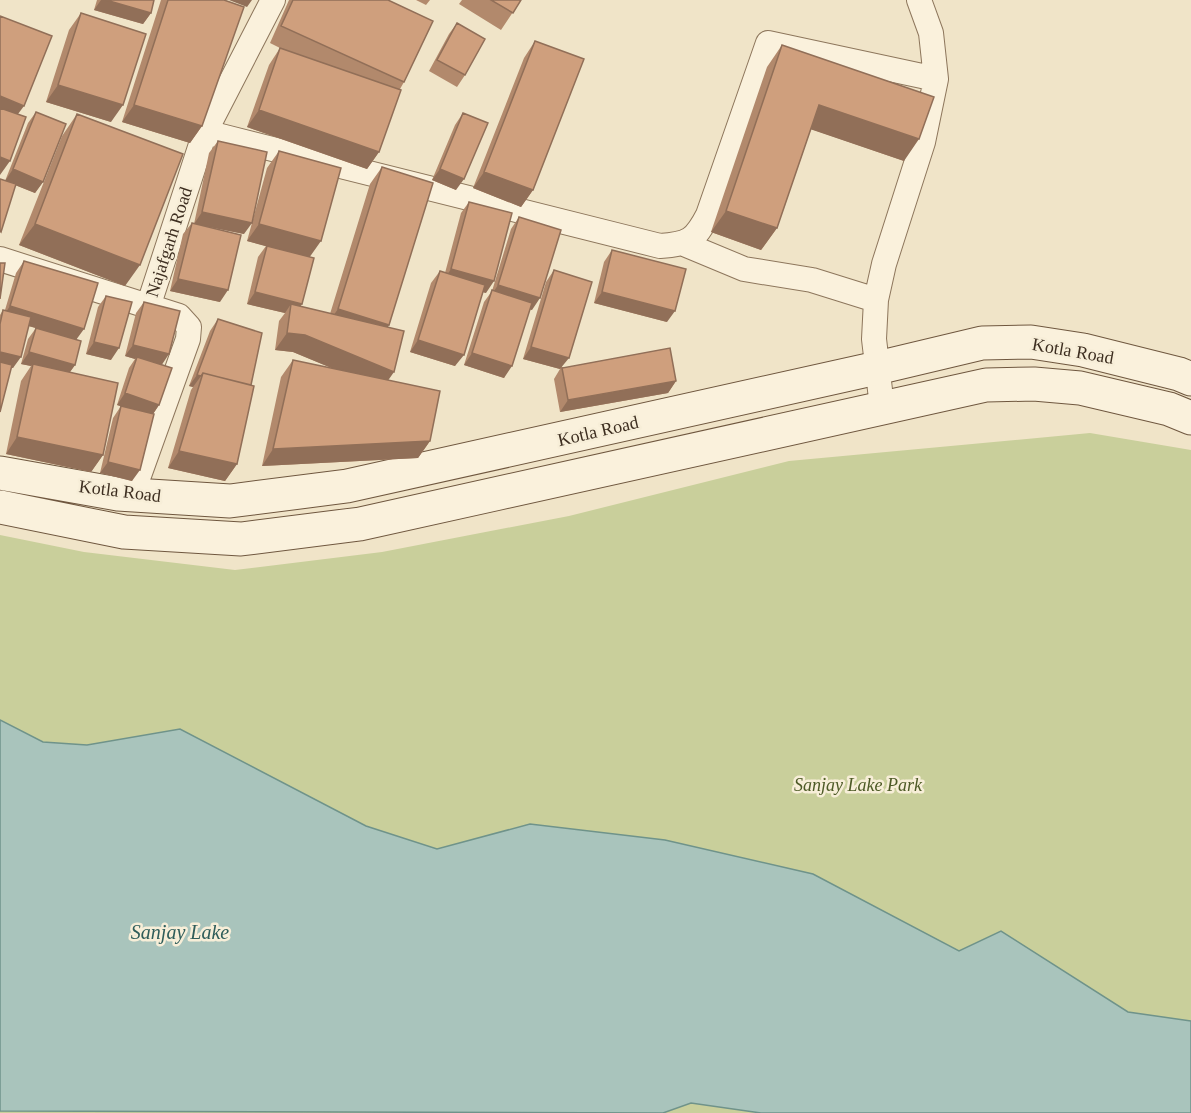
<svg xmlns="http://www.w3.org/2000/svg" width="1191" height="1113" viewBox="0 0 1191 1113" font-family="Georgia,serif">
<style>
.green{fill:#c9cf9b}
.water{fill:#a9c4bc;stroke:#6f938a;stroke-width:1.5}
.lines{fill:none;stroke-linecap:round;stroke-linejoin:round}
.street-casing{stroke:#8d765c;stroke-width:26}
.secondary-casing{stroke:#6f573f;stroke-width:35}
.street{stroke:#faf1dc;stroke-width:24}
.secondary{stroke:#faf1dc;stroke-width:33}
.wall{fill:#b2896c}
.shaded-wall{fill:#916f58}
.building{fill:#cf9f7d;stroke:#916f58;stroke-width:1.5}
.labels{text-anchor:middle;dominant-baseline:central;stroke-width:5;stroke-linejoin:round;paint-order:stroke}
.street-label{font-size:18px;fill:#3d2e20;stroke:#f7eed8}
.park-label{font-size:18px;font-style:italic;fill:#4d5a26;stroke:#f7eed8}
.water-label{font-size:20px;font-style:italic;fill:#2f5d5a;stroke:#f7eed8}
</style>
<rect width="100%" height="100%" fill="#f0e4c8"/>
<!-- green -->
<path class="green" d="M1090,433L1191,450V1113H0V535L84,552L235,570L382,552L569,516L789,461Z"/>
<!-- water -->
<path class="water" d="M0,720L43,742L87,745L180,729L366,826L437,849L530,824L665,840L813,874L959,951L1001,931L1128,1012L1191,1021V1113H761L691,1103L663,1113L0,1111Z"/>
<g class="lines">
<!-- street casing -->
<g class="street-casing">
<path id="street" d="M205,132L660,246C689,244 695,240 708,215L768,43L936,79
M684,244L744,269L812,280L876,300
M0,259L179,316L189,327L188,339L132,495
M148,307L205,132L273,0
M882,407L874,339L876,300L884,264L923,142L936,79L931,33L919,0"/>
</g>
<!-- secondary casing -->
<g class="secondary-casing">
<path id="secondary" d="M0,473L118,494L230,501L347,486L877,368L982,343L1031,342L1083,350L1179,374L1191,379
M0,507L124,532L241,539L360,524L986,385L1034,384L1080,388L1169,409L1191,418"/>
</g>
<!-- street -->
<use href="#street" class="street"/>
<!-- secondary -->
<use href="#secondary" class="secondary"/>
</g>
<!-- wall -->
<path class="wall" d="M97,0H154L151,13L143,24L94,10Z
M161,0H224L202,126L190,143L122,122Z
M289,0H388L404,82L400,89L379,152L367,169L247,127L269,65L280,48L284,50L270,43Z
M416,0H430L426,5Z
M462,0H521L501,30L459,4Z
M81,13L111,122L46,102L69,30Z
M457,23L465,75L457,87L429,71L449,34Z
M535,41L533,190L521,207L473,188L524,58Z
M782,45L904,161L811,129L777,228L761,250L711,232L767,67Z
M36,112L43,182L35,193L15,185L0,233V179L5,181L28,123Z
M463,113L456,190L432,180L455,125Z
M77,114L125,286L19,245L62,136Z
M218,141L244,234L200,225L220,302L170,291L183,234L192,223L194,224L209,153Z
M279,151L310,257L302,304L300,307L330,314L370,184L382,167L389,325L388,327V380L430,441L418,458L262,466L281,377L293,360L334,369L293,352L275,350L279,321L285,313L247,304L258,257L266,246L247,241L267,168Z
M469,202L486,293L483,292L455,366L410,352L431,283L440,271L445,273L461,213Z
M519,217L532,310L530,309L504,378L464,365L484,302L492,291L511,229Z
M612,250L667,322L594,303L604,262Z
M24,261L77,339L75,365L70,372L103,455L91,472L6,454L21,381L31,366L21,364L28,339L36,328L28,326L13,368H11L0,412V315L3,310H5L16,273Z
M554,270L562,367L676,381L668,393L560,412L554,379L560,369L523,359L546,282Z
M106,296L111,360L86,354L98,307Z
M144,302L162,365L159,405L153,414L132,481L100,473L113,418L121,406L117,405L129,368L135,359L125,356L136,313Z
M218,319L251,385L237,464L225,481L168,468L191,390L193,387L189,386L210,331Z"/>
<!-- shaded-wall -->
<path class="shaded-wall" d="M101,0H106L151,13L143,24L94,10Z
M229,0H252L247,7Z
M58,85L123,105L111,122L46,102Z
M0,96L24,106L12,122L0,117Z
M134,105L202,126L190,143L122,122Z
M819,105L919,139L904,161L804,127Z
M259,110L379,152L367,169L247,127Z
M0,157L10,161L0,175Z
M13,169L43,182L35,193L5,181Z
M440,169L464,179L456,190L432,180Z
M484,172L533,190L521,207L473,188Z
M726,211L777,228L761,250L711,232Z
M202,212L252,223L244,234L194,224Z
M35,224L140,265L125,286L19,245Z
M259,224L321,241L309,258L247,241Z
M451,269L494,281L486,293L443,281Z
M178,279L228,290L220,302L170,291Z
M498,285L540,298L532,310L490,297Z
M255,292L302,304L294,315L291,304L285,313L247,304Z
M602,292L675,311L667,322L594,303Z
M10,306L84,329L76,340L2,318Z
M338,309L389,325L378,342L326,326Z
M287,333L305,335L394,372L382,389L293,352L275,350Z
M418,340L464,355L455,366L410,352Z
M94,342L119,348L111,360L86,354Z
M133,345L169,354L161,366L137,357L135,359L125,356Z
M531,347L569,358L560,369L523,359Z
M0,352L21,357L13,368L0,365Z
M29,352L75,365L67,376L33,364L31,366L21,364Z
M472,353L512,366L504,378L464,365Z
M197,375L201,376L193,387L189,386Z
M676,381L668,393L560,412L568,400Z
M125,393L159,405L151,417L117,405Z
M17,437L103,455L91,472L6,454Z
M430,441L418,458L262,466L273,449Z
M179,451L237,464L225,481L168,468Z
M108,462L140,470L132,481L100,473Z"/>
<!-- building -->
<path class="building" d="M106,0H154L151,13Z
M168,0H224L244,7L202,126L134,105Z
M293,0H388L433,21L404,82L281,26Z
M491,0H521L513,13Z
M81,13L146,34L123,105L58,85Z
M0,16L52,36L24,106L0,96Z
M457,23L485,39L465,75L437,60Z
M535,41L584,59L533,190L484,172Z
M782,45L934,97L919,139L819,105L777,228L726,211Z
M280,48L401,90L379,152L259,110Z
M0,108L26,117L10,161L0,157Z
M36,112L66,124L43,182L13,169Z
M463,113L488,123L464,179L440,169Z
M77,114L183,154L140,265L35,224Z
M218,141L267,152L252,223L202,212Z
M279,151L341,168L321,241L259,224Z
M382,167L433,183L389,325L338,309Z
M0,179L16,184L1,232L0,231Z
M469,202L512,213L494,281L451,269Z
M519,217L561,230L540,298L498,285Z
M192,223L241,235L228,290L178,279Z
M267,246L314,258L302,304L255,292Z
M612,250L686,269L675,311L602,292Z
M24,261L98,283L84,329L10,306Z
M0,263H5L0,299Z
M554,270L592,282L569,358L531,347Z
M440,271L485,285L464,355L418,340Z
M492,290L532,303L512,366L472,353Z
M106,296L132,302L119,348L94,342Z
M144,302L180,311L169,354L133,345Z
M291,304L404,331L394,372L305,335L287,333Z
M3,310L31,317L21,357L0,352V324Z
M218,319L262,333L251,385L203,373L201,376L197,375Z
M36,328L81,341L75,365L29,352Z
M670,348L676,381L568,400L562,368Z
M137,357L172,368L159,405L125,393Z
M293,360L440,391L430,441L273,449Z
M0,362L12,365L0,412Z
M33,364L118,383L103,455L17,437Z
M203,373L254,386L237,464L179,451Z
M121,406L154,414L140,470L108,462Z"/>
<g class="labels">
<!-- street labels -->
<g class="street-label">
<text transform="translate(169 242) rotate(-72)">Najafgarh Road</text>
<text transform="translate(1073 351) rotate(10)">Kotla Road</text>
<text transform="translate(598 431) rotate(-13)">Kotla Road</text>
<text transform="translate(120 491) rotate(7)">Kotla Road</text>
</g>
<!-- park labels -->
<g class="park-label">
<text x="858" y="785">Sanjay Lake Park</text>
</g>
<!-- water labels -->
<g class="water-label">
<text x="180" y="932">Sanjay Lake</text>
</g>
</g>
</svg>
